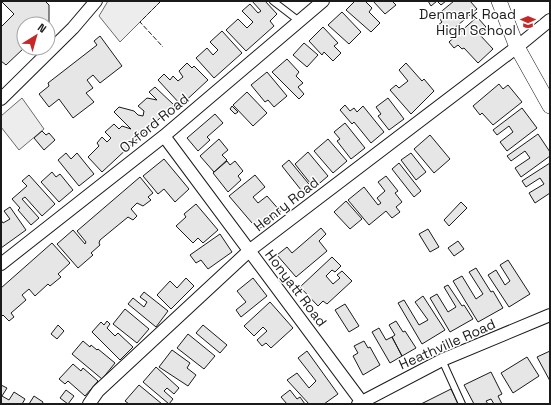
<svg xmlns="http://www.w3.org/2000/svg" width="551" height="405" viewBox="0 0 551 405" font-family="'Space Grotesk',sans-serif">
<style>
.parking{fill:#ededed;stroke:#6a6a6a}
.building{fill:#e6e6e6;stroke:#1a1a1a}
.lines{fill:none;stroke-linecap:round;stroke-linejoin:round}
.service-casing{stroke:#1a1a1a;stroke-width:8}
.minor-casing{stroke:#1a1a1a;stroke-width:14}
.tertiary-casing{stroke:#1a1a1a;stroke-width:16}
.service{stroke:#fff;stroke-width:6}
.minor{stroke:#fff;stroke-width:12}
.tertiary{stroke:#fff;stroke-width:15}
.fence{stroke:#1a1a1a;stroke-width:1;stroke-dasharray:5 2;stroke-linecap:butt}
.labels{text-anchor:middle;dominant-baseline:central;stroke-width:3;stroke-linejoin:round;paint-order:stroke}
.poi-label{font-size:14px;fill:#1a1a1a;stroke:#fff;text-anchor:end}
.street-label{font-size:14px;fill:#1a1a1a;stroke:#fff}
</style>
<rect width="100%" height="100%" fill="#fff"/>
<!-- parking -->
<path class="parking" d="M108,1H161L120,42L99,16Z
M22,98L44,129L19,150L1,127V116Z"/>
<!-- building -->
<path class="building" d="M1,1H45L49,5V24H24V48L6,65L1,61V27L14,14Z
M252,1H265L277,14L270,21L274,26L246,51L226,30L238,19L247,28L253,22L242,11L250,4L258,13L261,11Z
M355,1H365L372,8L369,12L380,23L371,32L346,10Z
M373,1H392L396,5L385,14Z
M428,1H446L441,5L437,1L431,6Z
M454,1H470L477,9L445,36L437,26L442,22L437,15Z
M342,12L361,32L349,44L328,25Z
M477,17L486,27L479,34L493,49L478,63L464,48L462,49L458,45L454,48L449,42Z
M323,27L338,43L334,46L341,53L333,61L324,52L322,55L309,41Z
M222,31L242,53L214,78L196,58L207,48L213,55L218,50L210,42Z
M100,36L122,66L100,83L93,75L87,80L93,88L86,93L94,102L73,118L59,99L49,107L39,94L49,86L48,83L97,45L94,41Z
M304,43L318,55L307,67L293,55Z
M287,59L299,72L296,76L303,83L298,87L304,94L299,99L272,72Z
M187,63L192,68L194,66L208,80L181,105L158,80L164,74L170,80L173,76L178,81L183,77L179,71Z
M406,63L422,81L424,79L434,91L411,114L390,90L396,85L399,88L408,81L399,70Z
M267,72L287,96L274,107L268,100L265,102L251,85Z
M499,84L503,89L508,85L522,102L493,125L482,113L480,115L473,106Z
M155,87L174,105L102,172L88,157L99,146L97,143L102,137L107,142L111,138L105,132L114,124L119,129L122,126L131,129L114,112L119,107L134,111L138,115L143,116L144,111L138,106L147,98L157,100L149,92Z
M247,92L267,113L253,126L233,105Z
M388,98L404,119L389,130L378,116L381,114L376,107Z
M345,105L350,111L354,108L357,112L363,106L384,132L371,143L354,122L352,124L340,110Z
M232,106L238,112L235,114L230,109Z
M522,108L537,128L507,151L500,142L513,132L509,126L497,135L493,130Z
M215,114L223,123L207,137L210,140L198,151L187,138Z
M345,123L365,148L351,159L337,141L340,139L334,132Z
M42,131L46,135L49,133L55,140L44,150L34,138Z
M538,134L550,152V156L521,177L515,168L530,158L525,151L511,161L507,156Z
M430,135L450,159L434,173L414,149Z
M219,139L228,150L222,155L227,160L214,172L200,156Z
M328,139L347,161L333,173L314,151Z
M308,152L328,176L314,188L295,164Z
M66,153L71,159L77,153L94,174L79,186L58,160Z
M411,153L426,172L416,180L401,160Z
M164,159L189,189L175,202L164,189L158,194L143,176Z
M289,160L313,189L305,195L282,166Z
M227,161L230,165L235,161L243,171L238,176L241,180L228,192L213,173Z
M399,163L421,191L414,197L392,169Z
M550,163V193L535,203L529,193L544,184L540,178L526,187L522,181Z
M52,172L56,177L60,174L73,190L59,202L41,182Z
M29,175L55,204L42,216L25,197L22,199L39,218L31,225L18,210L20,208L12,199L27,186L22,181Z
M255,175L265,187L253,197L258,203L267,196L281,212L258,230L229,196Z
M386,176L398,191L395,193L402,202L396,207L400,212L392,218L386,211L369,225L348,200L364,187L378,205L381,203L377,198L385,191L378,182Z
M140,177L153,193L148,197L151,200L143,206L137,203L131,209L137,216L133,220L128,217L100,240L99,243L100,245L91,253L93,255L78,268L57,244L73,230L85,244L86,242L77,231Z
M346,201L362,219L350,229L334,212Z
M461,202L467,208L449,226L444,220Z
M196,204L218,230L203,243L198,238L193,243L176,226L186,217L184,214Z
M10,207L26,230L1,248V220L3,223L10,219L4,211Z
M321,228L326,234L319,241L327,251L296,277L277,255L287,247L292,253Z
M428,229L439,247L430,252L419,234Z
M220,234L232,252L208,269L201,260L196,263L190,255Z
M458,241L464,249L454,256L448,248Z
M52,243L70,263L58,274L61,277L50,286L48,284L35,296L29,289L22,295L26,300L11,313L14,317L9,321L3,315L1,317V288Z
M332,257L341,266L335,272L332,270L326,276L333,284L340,278L337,275L342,271L352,281L327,304L323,301L318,306L300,287Z
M508,260L530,294L509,307L488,275L496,270L505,285L510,281L500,265Z
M476,268L491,292L493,291L503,308L478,322L453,281L462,276L476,299L483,294L469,272Z
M186,278L194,286L171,309L157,295L170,281L177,288Z
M253,278L267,296L241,317L236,310L246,302L237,291Z
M448,285L462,306L464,305L473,319L450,332L430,298L437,294L448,312L456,307L444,287Z
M144,292L168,311L156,327L128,304L133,298L144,307L147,302L140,297Z
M423,296L445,330L422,344L398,303L404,300L419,325L428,320L415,302Z
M270,302L293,328L271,348L266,343L262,346L257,340L267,331L263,327L254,336L244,326Z
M345,304L359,326L349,332L335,310Z
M125,309L149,329L137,343L113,324Z
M107,321L110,324L107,328L115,336L118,333L133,347L120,360L92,332L101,322L104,325Z
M396,321L403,332L405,331L416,348L402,356L392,337L395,335L389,325Z
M58,325L64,331L57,339L51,334Z
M203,325L227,345L220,353L196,333Z
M379,328L386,340L392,337L402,356L390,363L372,332Z
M188,334L215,356L204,369L177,348Z
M83,341L90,347L91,345L97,350L98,349L115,363L102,379L72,354Z
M364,341L368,348L370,347L380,365L363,375L353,356L358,353L354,346Z
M172,350L190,363L187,368L196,375L188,386L159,367Z
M307,351L338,394L324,404H309L287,380L297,373L309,388L316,381L298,358Z
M550,351V381L537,357Z
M527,357L539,376L513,393L501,373Z
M73,364L81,371L83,368L98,381L85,396L68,381L65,384L59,379Z
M156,367L179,388L174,394L167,388L164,391L173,399L169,404L143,382Z
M491,372L502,394L498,396L502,404H494L491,399L486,401L488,404H474L464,385Z
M1,385L7,388L2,396L9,400L14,392L25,399L22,404H1Z
M139,385L162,404H129L125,401Z
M451,389L458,404H421Z
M66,390L74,396L68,404L60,398Z
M290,390L297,399L300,397L305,404H287L281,397Z
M34,396L43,402L42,404H29Z"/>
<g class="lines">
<!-- service casing -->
<g class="service-casing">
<path id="service" d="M273,1L299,21
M442,360L462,404"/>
</g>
<!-- minor casing -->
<g class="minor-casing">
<path id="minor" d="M1,99L73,28L96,1
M164,136L361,401
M1,264L164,136L323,1
M89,404L98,391L250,250L517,47L550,20
M358,404L442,360L550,315"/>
</g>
<!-- tertiary casing -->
<g class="tertiary-casing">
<path id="tertiary" d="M499,1L517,47L550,106"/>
</g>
<!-- service -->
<use href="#service" class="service"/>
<!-- minor -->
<use href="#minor" class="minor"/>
<!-- tertiary -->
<use href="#tertiary" class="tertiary"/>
<!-- fence -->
<path class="fence" d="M161,1L140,22L163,47"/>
</g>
<!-- icons -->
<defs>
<g id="school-bare" transform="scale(1.2)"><path d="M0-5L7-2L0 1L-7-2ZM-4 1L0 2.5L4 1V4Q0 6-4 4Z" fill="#c62828" stroke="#fff" stroke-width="2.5" paint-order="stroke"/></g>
</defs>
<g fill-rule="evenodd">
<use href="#school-bare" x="528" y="22"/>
</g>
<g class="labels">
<!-- poi labels -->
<g class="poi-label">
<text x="516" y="14">Denmark Road<tspan x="516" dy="16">High School</tspan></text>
</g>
<!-- street labels -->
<g class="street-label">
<text transform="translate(154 123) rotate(-39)">Oxford Road</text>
<text transform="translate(286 204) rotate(-38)">Henry Road</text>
<text transform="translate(296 288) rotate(53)">Honyatt Road</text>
<text transform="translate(447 344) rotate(-24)">Heathville Road</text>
</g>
</g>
<!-- border -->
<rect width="551" height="405" fill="none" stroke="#1a1a1a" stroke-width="4"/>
<!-- north arrow -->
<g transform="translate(36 36) rotate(37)"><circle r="19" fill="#ffffff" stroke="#a3a3a3"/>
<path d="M0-3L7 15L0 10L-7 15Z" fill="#c62828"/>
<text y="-6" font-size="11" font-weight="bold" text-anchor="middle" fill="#1a1a1a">N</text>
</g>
</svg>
